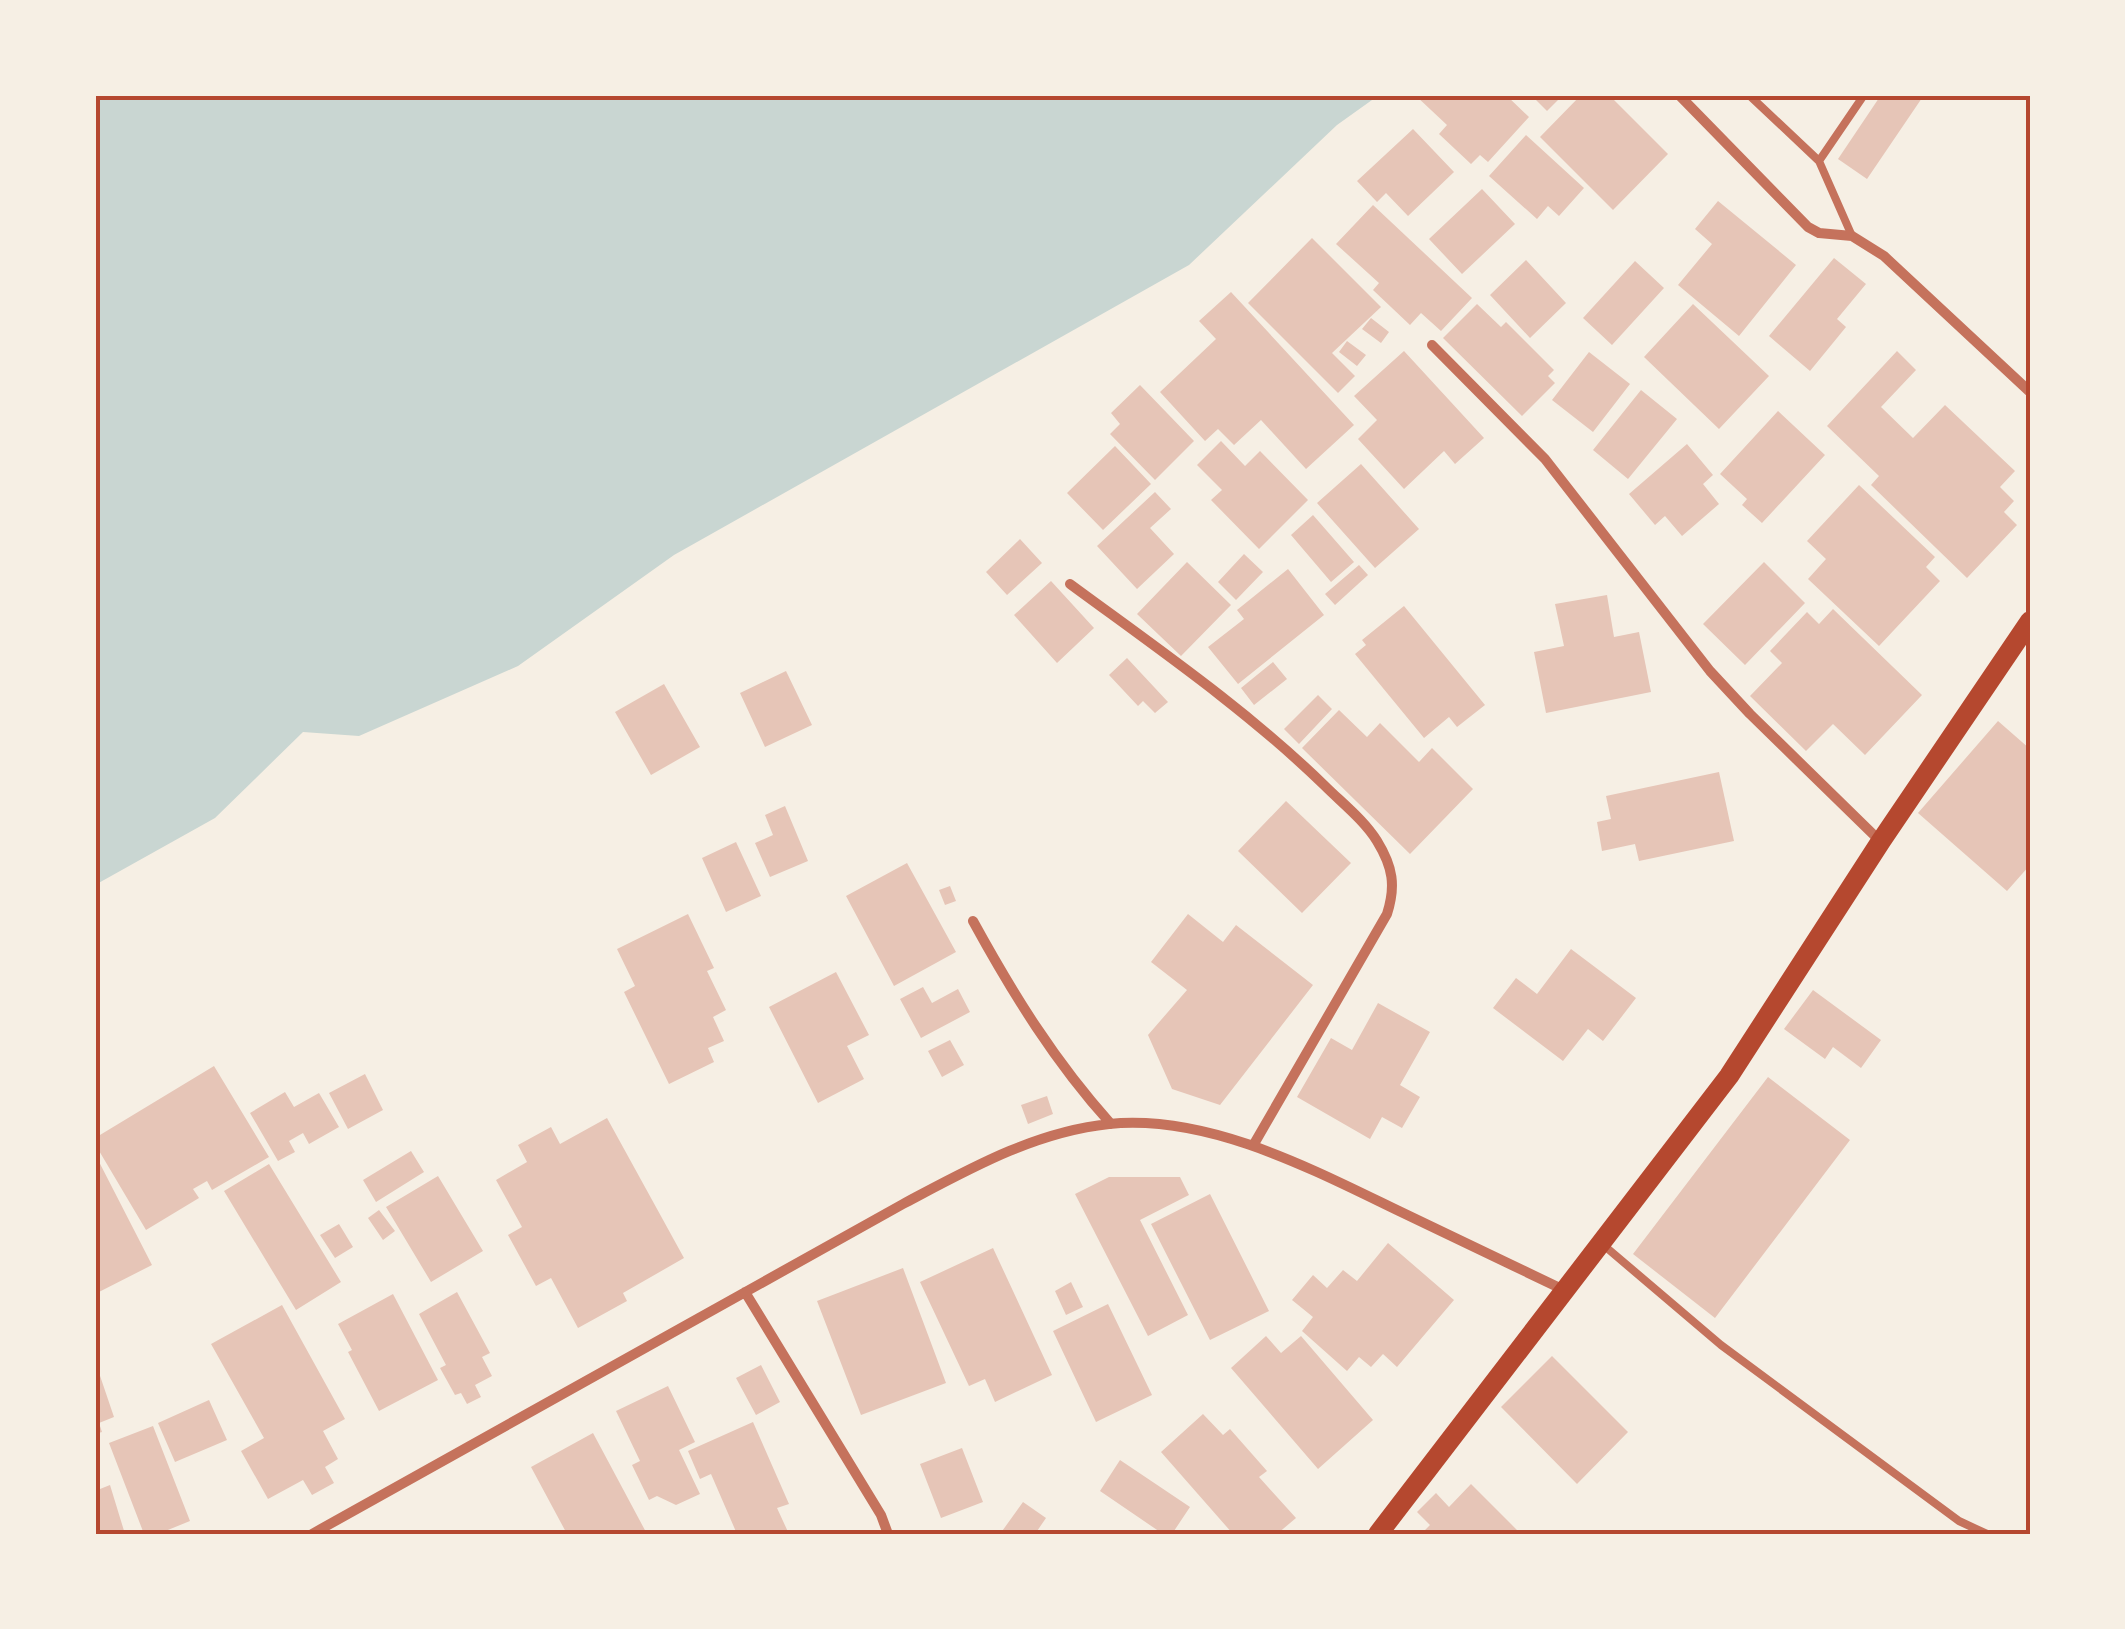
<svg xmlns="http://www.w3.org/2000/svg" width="2125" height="1629" viewBox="0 0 2125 1629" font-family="'Space Grotesk',sans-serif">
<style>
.water{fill:#c9d6d2}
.building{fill:#e6c5b7}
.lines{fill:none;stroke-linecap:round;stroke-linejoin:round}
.service{stroke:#c5725c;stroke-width:8}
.minor{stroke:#c5725c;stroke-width:10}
.secondary{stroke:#b5482f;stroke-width:20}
.neatline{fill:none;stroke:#b5482f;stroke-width:4}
</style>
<rect width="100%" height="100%" fill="#f6efe4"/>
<!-- water -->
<path class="water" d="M95,95H1379L1337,125L1189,265L674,555L518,666L359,736L303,732L215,818L95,885Z"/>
<!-- building -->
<path class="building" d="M1415,95H1506L1529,117L1488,162L1480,155L1471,164L1439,134L1447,125Z
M1531,95H1563L1547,111Z
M1581,95H1609L1668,154L1613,210L1540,137Z
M1881,95H1924L1867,179L1838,159Z
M1413,129L1454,172L1408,216L1386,193L1377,202L1357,181Z
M1526,135L1584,188L1559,216L1548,206L1537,219L1489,176Z
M1482,189L1515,224L1462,274L1429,239Z
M1718,201L1796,265L1739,336L1678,285L1712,244L1695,229Z
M1373,205L1472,298L1441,331L1421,313L1410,325L1373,290L1379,283L1336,244Z
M1312,238L1381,307L1332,353L1355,376L1338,393L1248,303Z
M1834,258L1866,284L1837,319L1846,327L1810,371L1769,336Z
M1526,260L1566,303L1530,338L1490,295Z
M1635,261L1664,288L1612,345L1583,318Z
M1231,292L1354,425L1306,469L1261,420L1234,445L1218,429L1205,441L1160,392L1216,339L1199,321Z
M1477,304L1501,327L1506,322L1554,370L1548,376L1555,383L1522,416L1443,338Z
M1693,304L1769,376L1719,429L1644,357Z
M1371,318L1389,332L1381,343L1362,329Z
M1347,341L1366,355L1357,366L1339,352Z
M1404,351L1484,438L1455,464L1444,451L1404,489L1358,439L1377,420L1354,396Z
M1897,351L1916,370L1881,407L1913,438L1945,405L2015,471L2000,487L2014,501L2004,512L2017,525L1967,578L1871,485L1879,476L1827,426Z
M1589,352L1630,384L1593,432L1552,400Z
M1140,385L1194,441L1155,480L1110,434L1120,424L1111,413Z
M1641,390L1677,419L1628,479L1593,450Z
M1778,411L1825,455L1762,523L1742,505L1747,499L1720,474Z
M1221,441L1245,466L1260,451L1308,500L1259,549L1211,500L1222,490L1197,465Z
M1687,444L1713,475L1703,484L1719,504L1682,536L1665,516L1655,525L1629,494Z
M1115,446L1151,484L1103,530L1067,493Z
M1361,464L1419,529L1375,568L1317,503Z
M1859,485L1935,557L1926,567L1940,581L1879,646L1808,579L1826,559L1807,541Z
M1155,492L1171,509L1150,528L1174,554L1137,589L1097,546Z
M1313,515L1354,562L1331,582L1291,535Z
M1020,539L1042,563L1007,595L986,572Z
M1244,554L1263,572L1236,600L1218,582Z
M1187,562L1231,605L1181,656L1137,614Z
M1764,562L1805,603L1745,665L1703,624Z
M1359,565L1368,575L1335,605L1325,594Z
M1288,569L1324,615L1238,684L1208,647L1244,619L1237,610Z
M1051,581L1094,628L1057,663L1014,615Z
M1607,595L1614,637L1639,632L1651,692L1546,713L1534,652L1564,646L1555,604Z
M1404,606L1485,705L1457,727L1449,717L1424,738L1355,654L1366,645L1362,640Z
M1833,609L1922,695L1865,755L1833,724L1806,751L1750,696L1782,663L1770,651L1807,612L1819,624Z
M1127,658L1168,702L1155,713L1143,701L1138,706L1109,675Z
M1273,662L1287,679L1254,705L1241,688Z
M786,671L812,725L765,747L740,693Z
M664,684L700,747L651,775L615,712Z
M1318,695L1332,709L1299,744L1284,729Z
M1339,710L1367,737L1380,723L1419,762L1432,748L1473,789L1410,854L1302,748Z
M1998,721L2030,749V865L2007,891L1918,813Z
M1719,772L1734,841L1639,861L1635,844L1602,851L1597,822L1611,819L1606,796Z
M1286,801L1351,863L1302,913L1238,851Z
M785,806L808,861L770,877L755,843L773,835L765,815Z
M736,842L761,896L726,912L702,858Z
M907,863L956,952L894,986L846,896Z
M950,886L956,901L945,905L939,890Z
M688,914L714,968L707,971L726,1010L713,1017L724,1041L708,1048L714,1062L669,1084L624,992L635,986L617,949Z
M1188,914L1223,942L1236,925L1313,985L1220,1105L1172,1089L1148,1035L1187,990L1151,962Z
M1571,949L1636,998L1603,1041L1588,1029L1563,1061L1493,1008L1516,978L1537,994Z
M836,972L869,1035L847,1046L864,1079L818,1103L769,1007Z
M923,987L932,1003L958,989L970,1012L921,1038L900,999Z
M1813,990L1881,1040L1861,1068L1833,1047L1825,1059L1784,1029Z
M1378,1003L1430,1032L1400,1085L1420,1097L1402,1128L1382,1117L1370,1139L1297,1097L1331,1038L1352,1050Z
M950,1040L964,1065L942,1077L928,1051Z
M214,1066L269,1157L212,1190L207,1181L193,1189L199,1198L146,1230L95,1144V1138Z
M365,1074L383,1110L348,1129L329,1093Z
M1768,1077L1850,1140L1715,1318L1633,1254Z
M285,1092L294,1107L319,1093L339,1127L309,1144L303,1133L289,1141L295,1152L278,1161L250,1113Z
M1047,1096L1053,1114L1028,1124L1021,1105Z
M607,1118L684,1258L623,1293L627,1301L578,1328L551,1278L536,1286L508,1235L522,1227L496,1180L527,1162L518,1145L551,1127L560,1144Z
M411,1151L424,1172L376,1202L363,1180Z
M95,1154L152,1265L95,1294Z
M269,1164L341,1282L296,1310L224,1191Z
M438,1176L483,1251L431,1282L386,1207Z
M1109,1177H1180L1189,1195L1140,1220L1188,1315L1148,1336L1075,1194Z
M1210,1194L1269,1311L1210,1340L1151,1224Z
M379,1210L395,1231L383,1240L368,1218Z
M339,1224L353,1247L335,1258L320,1235Z
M1388,1243L1454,1300L1397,1367L1383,1354L1371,1367L1359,1357L1347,1371L1302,1331L1313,1317L1292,1300L1313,1275L1327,1288L1343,1270L1357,1281Z
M993,1248L1052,1375L995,1402L985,1379L969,1386L920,1282Z
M903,1268L946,1383L861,1415L817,1301Z
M1071,1282L1083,1307L1066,1315L1055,1291Z
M457,1292L490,1353L482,1357L492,1376L475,1385L481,1397L467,1404L461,1393L455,1395L440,1368L446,1365L419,1314Z
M393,1294L438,1380L379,1411L348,1352L352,1350L338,1324Z
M1108,1304L1152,1395L1096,1422L1053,1331Z
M282,1305L345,1419L323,1431L338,1459L325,1467L334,1483L312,1495L303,1480L268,1499L241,1451L264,1438L211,1344Z
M1266,1336L1281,1353L1301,1336L1373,1420L1318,1469L1231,1368Z
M1552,1356L1628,1432L1577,1484L1501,1407Z
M96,1364L114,1417L99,1423L102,1432L95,1434Z
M761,1365L780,1402L756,1415L736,1378Z
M668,1386L695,1442L679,1450L700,1494L676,1505L657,1496L649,1500L632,1465L640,1461L616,1411Z
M209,1400L227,1440L175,1462L158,1423Z
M1203,1414L1223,1435L1230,1429L1267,1471L1259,1477L1296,1518L1277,1534H1233L1161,1452Z
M753,1422L789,1504L777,1508L789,1534H737L711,1474L700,1479L688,1451Z
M153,1426L190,1521L158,1534H144L109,1443Z
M593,1433L647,1534H567L531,1467Z
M962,1448L983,1502L941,1518L920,1464Z
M1120,1460L1190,1507L1172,1534H1163L1100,1491Z
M95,1477L100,1489L110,1485L125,1534H95Z
M1471,1484L1517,1530L1513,1534H1421L1430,1525L1417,1512L1436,1493L1449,1507Z
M1023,1502L1046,1518L1035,1534H1000Z"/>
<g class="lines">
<!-- service -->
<path class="service" d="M1749,95L1819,161L1852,236
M1819,161L1864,95
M1601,1243L1721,1345L1959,1521L1987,1534"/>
<!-- minor -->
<path class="minor" d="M1679,95L1808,227L1819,233L1852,236L1884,256L2030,392
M1432,345L1545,459L1710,671L1750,714L1880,841
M1070,584C1157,648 1247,710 1324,785C1342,803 1364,820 1377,841C1393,867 1396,886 1387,914L1254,1144
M973,921C1013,994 1055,1062 1111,1124
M745,1292L881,1515L888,1534
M312,1534L903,1204C969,1169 1034,1132 1109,1124C1208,1114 1312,1169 1399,1211C1454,1237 1509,1264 1564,1290"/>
<!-- secondary -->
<path class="secondary" d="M1378,1534L1729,1076L1881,841L2030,621"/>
</g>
<!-- border -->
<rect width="2125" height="1629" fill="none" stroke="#f6efe4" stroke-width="195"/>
<rect x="98" y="98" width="1930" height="1434" class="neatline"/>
</svg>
